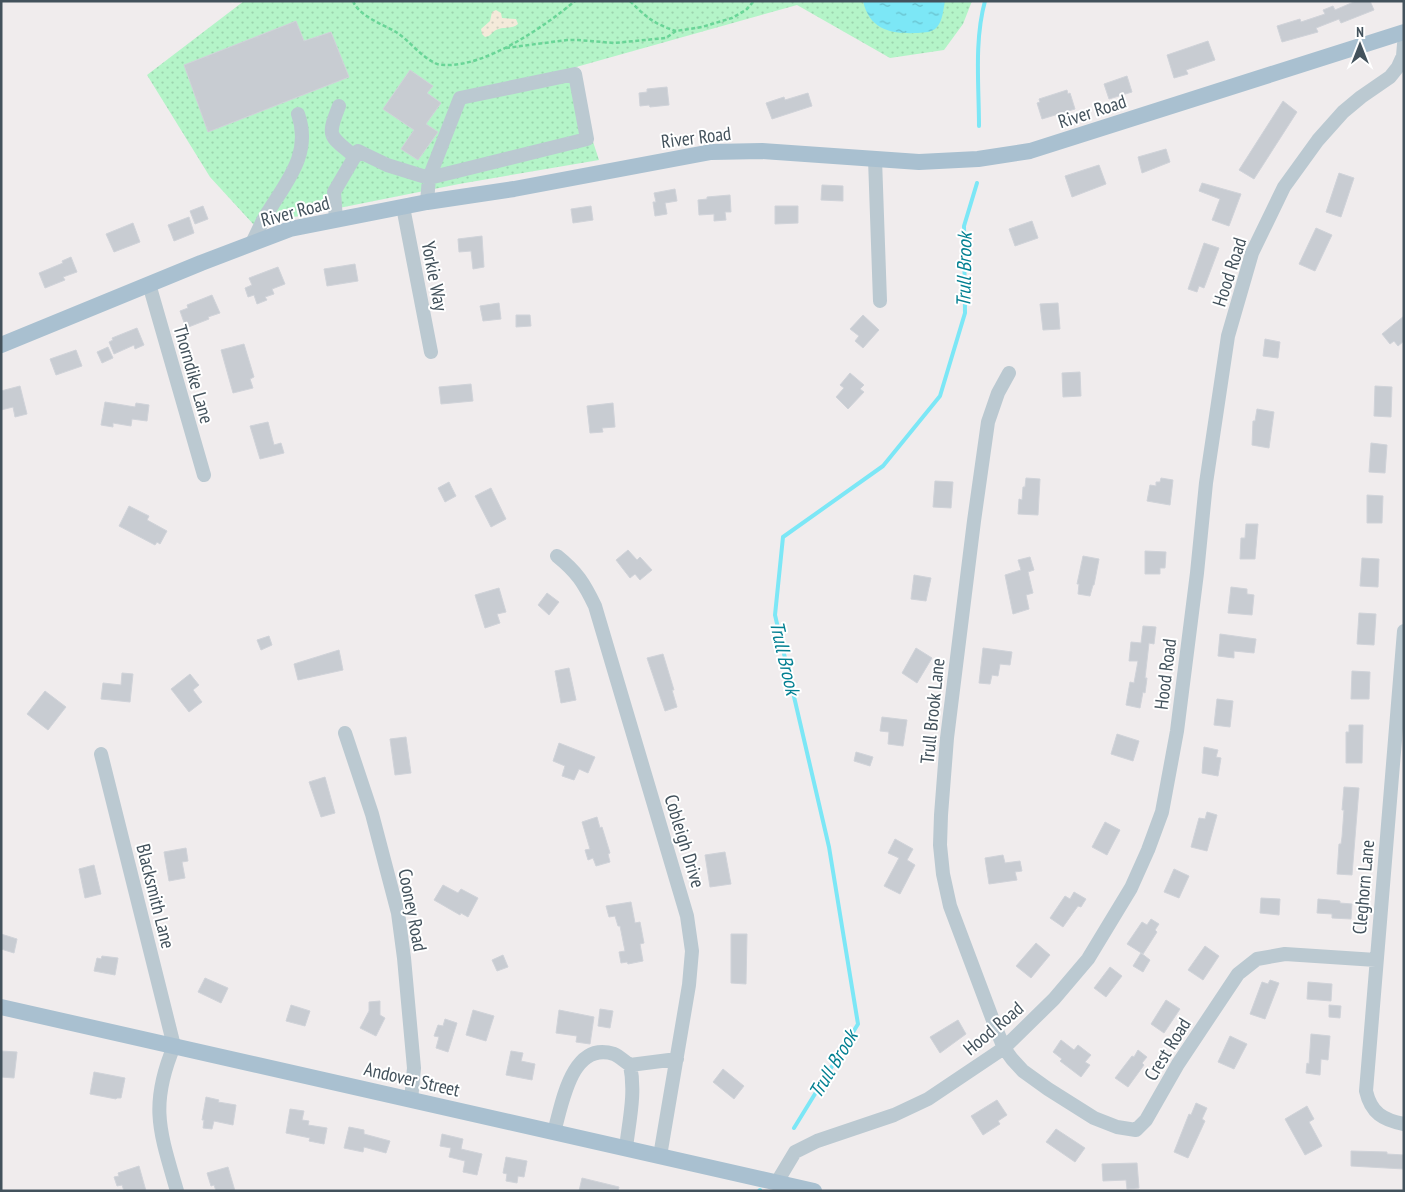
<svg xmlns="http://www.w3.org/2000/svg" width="1405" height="1192" viewBox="0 0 1405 1192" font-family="'PT Sans Narrow',sans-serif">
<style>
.grass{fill:url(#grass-dots)}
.sand{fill:url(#sand-dots)}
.water{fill:url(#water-ripples)}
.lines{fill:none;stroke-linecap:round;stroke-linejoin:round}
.stream{stroke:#7ce7f6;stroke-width:4}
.building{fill:#c8ccd2;stroke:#d0d3d9}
.path{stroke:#69d597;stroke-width:2.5;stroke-dasharray:4 2.5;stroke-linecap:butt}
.minor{stroke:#bbc9d1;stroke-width:14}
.major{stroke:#a9c0d0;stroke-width:16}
.labels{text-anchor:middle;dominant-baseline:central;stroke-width:4;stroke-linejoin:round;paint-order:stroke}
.street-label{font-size:19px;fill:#43525c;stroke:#fff}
.water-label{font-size:20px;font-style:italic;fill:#038092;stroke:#fff}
</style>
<defs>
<pattern id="grass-dots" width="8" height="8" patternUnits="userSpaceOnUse" patternTransform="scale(1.25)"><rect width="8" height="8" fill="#b4f4c8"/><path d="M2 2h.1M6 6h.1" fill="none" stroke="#9cd3ae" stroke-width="1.8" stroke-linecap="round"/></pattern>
<pattern id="sand-dots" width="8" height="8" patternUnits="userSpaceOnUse" patternTransform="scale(1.25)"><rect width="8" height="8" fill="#f4eada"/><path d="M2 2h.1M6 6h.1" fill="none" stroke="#d2cbbe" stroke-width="1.8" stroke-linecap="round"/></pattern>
<pattern id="water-ripples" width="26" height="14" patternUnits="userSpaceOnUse" patternTransform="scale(1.25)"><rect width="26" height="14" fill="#7ce7f6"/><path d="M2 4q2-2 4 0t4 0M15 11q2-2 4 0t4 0" fill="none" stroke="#67beca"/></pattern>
</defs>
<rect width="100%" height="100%" fill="#f0eced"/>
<!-- grass -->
<path class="grass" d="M244,1H972L963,24L944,50L890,58L797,5L569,69L599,160L459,184L254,225L210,177L147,75Z"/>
<!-- sand -->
<path class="sand" d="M496,10L501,13L502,18L516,19L518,24C511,30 503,26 496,30C491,33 491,36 485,37L482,34L481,29L490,21L492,12Z"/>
<!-- water -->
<path class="water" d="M863,1H945C943,10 943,20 937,27C932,33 925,32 918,33C892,34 870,31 863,1Z"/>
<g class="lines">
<!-- stream -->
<path class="stream" d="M979,126C979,86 974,41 985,1
M794,1128L858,1024L829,847L775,615L783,537L883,466L940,396L965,313L964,226L977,183
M759,1191L760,1190"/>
</g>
<!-- building -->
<path class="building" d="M1356,1H1370L1374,10L1341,23L1339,19L1316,28L1318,32L1282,42L1277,26L1300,19L1301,22L1325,14L1323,10L1333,6L1335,10Z
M296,21L304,41L331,32L349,77L208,132L184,65Z
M1208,41L1215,60L1186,70L1188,74L1174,78L1167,55Z
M410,70L433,86L427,93L441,103L426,124L438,132L418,160L401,149L414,130L383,109Z
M1127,76L1132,92L1109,99L1104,84Z
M667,87L669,105L650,107L649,105L640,106L639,93L647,92V89Z
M1067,90L1068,94L1070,93L1075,109L1042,119L1037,103L1040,102L1039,99Z
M808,93L812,106L772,119L766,103L784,97L785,100Z
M1283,101L1297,112L1254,179L1239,170Z
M1166,149L1170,162L1142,173L1138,157Z
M1099,165L1106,184L1072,197L1065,176Z
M1339,173L1354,178L1341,217L1326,212Z
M1202,183L1241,194L1229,226L1212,220L1220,199L1199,191Z
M822,185L843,186V201L821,200Z
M675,189L677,201L665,203L667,214L655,216L653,202H656L654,193Z
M730,195L731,212H725L726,220L714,221V214L699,215L698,200L707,199V197Z
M203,206L208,219L195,224L190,211Z
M591,206L593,220L573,223L571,209Z
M775,206H798V223L775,224Z
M189,217L194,233L174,241L168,225Z
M1032,221L1038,238L1015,246L1009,229Z
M133,223L140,242L114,252L106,234Z
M1316,228L1332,235L1315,271L1299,264Z
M482,236L484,267L473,269L471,251L459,252L458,239Z
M1204,243L1219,248L1204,288L1199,286L1197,292L1188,289Z
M71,257L77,272L63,277L65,280L45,288L39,273L63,263L62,261Z
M355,264L358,281L327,286L324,269Z
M278,267L285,284L272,289L274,294L265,297L267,300L257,304L254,295L248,297L245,288L252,285L249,278Z
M212,295L220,313L208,317L209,319L186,328L180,311L188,308L187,305Z
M499,303L501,319L483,321L480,306Z
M1058,303L1060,329L1043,330L1040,304Z
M516,315H530L531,326L516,327Z
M863,315L879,330L863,348L855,341L859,336L850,329Z
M1404,316V341L1398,346L1394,341L1390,344L1382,334Z
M137,328L144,345L135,349L134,345L114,354L109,342L113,340L112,338Z
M1265,339L1280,342L1278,358L1263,356Z
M244,344L254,377L250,379L253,388L233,393L221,350Z
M108,347L113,358L102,363L97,352Z
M76,350L82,366L56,375L50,359Z
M1080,372L1081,396L1063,397L1062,373Z
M850,373L864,385L860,389L864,392L848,409L836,397L844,388L840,385Z
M471,384L473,401L441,404L439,387Z
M20,386L27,414L15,417L13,407L1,410V391Z
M1375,386L1392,387L1391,417L1374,416Z
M105,402L135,407L136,403L149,405L147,421L132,419L131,426L113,423V427L101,425Z
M613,403L615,427L602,428L603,432L590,433L587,406Z
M1257,409L1274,412L1269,448L1252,445L1253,421H1255Z
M268,422L274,445L281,443L284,453L260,459L250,426Z
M1371,443L1387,445L1385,473L1369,472Z
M1026,478L1040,479L1038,515L1018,514L1019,499L1022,500L1023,487H1025Z
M1161,478L1173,480L1170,505L1147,501L1150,485L1156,486V482H1160Z
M935,481L953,482L951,508L933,507Z
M449,482L456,496L445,502L438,488Z
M491,488L506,519L491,527L475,496Z
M1367,495L1383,496L1382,523H1367Z
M129,506L149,516L147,520L167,531L160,544L157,542L155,545L119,526Z
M1246,524H1258L1255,559H1240L1241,538H1245Z
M628,550L637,560L640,557L652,570L640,580L635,574L630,578L616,560Z
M1145,551L1166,552L1165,568H1160V574H1145Z
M1083,556L1099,559L1094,585H1093L1090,596L1078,594L1079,584H1077Z
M1030,557L1034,570L1028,572L1033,593L1026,595L1029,609L1013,614L1005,575L1021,570L1018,560Z
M1362,558L1379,559L1378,587L1360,586Z
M914,575L931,578L926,601L911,599Z
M1231,587L1247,589V594L1254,595L1252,615L1228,613Z
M499,588L506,612L497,614L500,623L485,628L475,595Z
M547,593L559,602L549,615L538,605Z
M1359,613L1376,614L1374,645L1357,644Z
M1143,626L1156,627L1154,644L1149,643L1145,678H1147L1145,693L1143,692L1140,708L1126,705L1130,682L1134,683L1138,661H1129L1131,642L1141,643Z
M1220,634L1256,639L1254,653L1234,651V658L1218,656Z
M269,636L272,645L261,650L257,640Z
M916,648L932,658L917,683L902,673Z
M983,648L1012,652L1010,665L1000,664L998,676L992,675L990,684L979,683Z
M339,650L343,670L298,680L294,664Z
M663,654L674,690H672L677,707L665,711L647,658Z
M569,668L576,700L561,703L555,671Z
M1352,671L1370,672L1369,699H1351Z
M122,673L133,674L130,702L101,699L103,683L121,685Z
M190,674L199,685L193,690L202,702L189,712L171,689Z
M45,691L66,707L48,730L27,714Z
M1217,699L1233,701L1230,727L1214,725Z
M882,717L907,720L903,746L888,744L889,732L880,731Z
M1349,725H1363L1362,763H1346V732H1349Z
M1117,734L1139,741L1133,761L1111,754Z
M406,737L411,773L395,775L390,739Z
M559,743L595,757L588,773L579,769L574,780L562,776L565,766L553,761Z
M1204,747L1218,750L1216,757L1221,758L1218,776L1202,773Z
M856,752L873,757L870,766L854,761Z
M325,777L335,813L321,817L309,782Z
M1344,787L1359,788L1352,875L1337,874L1339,844H1341L1342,837L1344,810H1342Z
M1207,812L1217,815L1207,851L1191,847L1199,818L1205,819Z
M597,817L600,828L602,827L610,853L608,854L610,862L596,866L593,858L588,860L585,850L590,849L582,822Z
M1105,822L1120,830L1107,855L1092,847Z
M895,839L913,849L907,860L915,865L900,894L884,886L899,858L888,853Z
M186,848L188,861L182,862L185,878L169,881L164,852Z
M725,852L731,884L710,887L705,855Z
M1003,855L1005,863L1020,861L1022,871L1015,872L1017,880L989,884L985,858Z
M94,865L101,894L85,898L79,869Z
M1174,869L1189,876L1179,898L1164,892Z
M443,885L458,893L461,889L478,898L468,917L461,913L460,915L434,900Z
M1074,892L1086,899L1081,907L1078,906L1063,927L1050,918L1065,896L1070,899Z
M1261,898L1280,899L1279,915L1260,913Z
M1318,899L1340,901V903L1352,904L1351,919L1332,918V914L1317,913Z
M631,902L635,923L640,922L644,943L640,944L643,961L628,964L627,962L621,963L619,952L625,951L620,926H618L615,916L609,917L606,906Z
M1151,919L1159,924L1155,930L1157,932L1143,954L1127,944L1142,922L1147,925Z
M1,934L17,939L14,953L1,949Z
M731,934H747L746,984L731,983Z
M1036,943L1050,955L1031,978L1016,966Z
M1205,946L1219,956L1203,980L1188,970Z
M1141,953L1150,960L1143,972L1133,966Z
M503,955L508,967L497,971L492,960Z
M102,956L118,958L115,975L94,971L97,958L101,959Z
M1110,967L1122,976L1106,997L1094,988Z
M205,978L228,988L221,1003L198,992Z
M1270,980L1279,983L1265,1019L1250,1014L1262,982L1268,984Z
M1308,982L1332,984L1331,1001L1307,999Z
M1166,1000L1180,1009L1164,1033L1151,1024Z
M380,1001V1015L385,1018L376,1036L360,1028L369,1011V1002Z
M291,1005L310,1011L305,1026L286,1021Z
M1329,1005L1341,1006L1340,1018L1329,1017Z
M600,1009L613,1011L610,1028L598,1026Z
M473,1010L494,1016L486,1041L466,1035Z
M559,1010L594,1017L590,1044L576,1042L577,1036L556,1033Z
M445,1019L457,1023L448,1052L436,1048L439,1037L434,1036L438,1025L443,1026Z
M958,1020L966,1034L940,1053L930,1037Z
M1311,1034L1330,1036L1328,1060L1321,1059L1320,1075L1306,1073L1307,1063L1309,1064Z
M1230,1036L1247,1044L1234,1069L1218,1062Z
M1061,1040L1074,1050L1078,1045L1091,1055L1085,1062L1090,1065L1081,1077L1060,1061L1062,1059L1053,1052Z
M1138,1050L1147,1057L1142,1063L1144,1065L1128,1087L1115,1078L1132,1056L1134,1057Z
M1,1051L17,1052L14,1078L1,1077Z
M511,1051L523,1053L521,1061L535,1064L532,1080L506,1075Z
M723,1069L744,1086L734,1099L713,1082Z
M94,1072L125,1078L121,1098H117L116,1099L90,1094Z
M206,1097L219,1100L218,1102L236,1105L233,1125L214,1121L212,1129L203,1128L204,1120H202Z
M997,1100L1007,1115L998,1121L1000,1124L983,1135L971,1116Z
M1196,1103L1207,1108L1202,1119L1205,1121L1188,1158L1174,1152L1189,1114L1191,1115Z
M1307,1106L1314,1119L1309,1122L1322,1146L1305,1155L1285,1119Z
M290,1109L304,1111L302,1120L309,1121L308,1125L327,1128L324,1144L309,1141L310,1138L286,1133Z
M349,1127L364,1130V1134L390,1141L386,1153L364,1147L363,1152L344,1148Z
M1056,1129L1085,1148L1075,1162L1046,1142Z
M442,1134L463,1139L461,1149L482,1154L477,1175L463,1172L465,1161L449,1157L451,1148L440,1146Z
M1351,1151L1387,1152V1154L1404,1155V1169L1351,1166Z
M506,1157L527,1161L524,1177L518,1176L517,1183L506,1181L507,1174L503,1173Z
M1137,1163L1139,1188L1127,1189L1126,1180L1103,1181L1102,1164Z
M139,1166L146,1191H124L122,1185L117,1186L114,1177L119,1176L118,1173Z
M228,1167L235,1191H216L214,1185L211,1186L207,1173Z
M582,1178L619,1187L618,1191H579Z"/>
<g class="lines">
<!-- path -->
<path class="path" d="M353,1C359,16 382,24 396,32C410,41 420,56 435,63C438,65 442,65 446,65C487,66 544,27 575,1
M630,1C646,17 654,24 676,31
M506,48L567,40H578L614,43L666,38L676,31L702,27L732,18L746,10L754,1"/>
<!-- minor -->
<path class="minor" d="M339,106C326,139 330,135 355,157
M875,159L880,301
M403,207L431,352
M336,220L334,192L358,151L387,165L429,178L587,139L575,74L460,98L429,178L427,202
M252,243C257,233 262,221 268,212C287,181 312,153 298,114
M149,284L204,475
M1009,373L998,393L988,422L974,521L947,738L941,815L940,845L943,874L950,906L997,1031L1004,1048L1012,1059L1023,1071L1048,1089L1094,1118L1117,1127L1136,1130L1146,1120L1178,1064L1238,974L1257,959L1285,954L1376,960
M557,556C577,572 584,583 595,606L687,916L692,951L689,985L660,1156
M1404,631L1366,1091C1371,1113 1383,1120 1404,1124
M345,733L372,814L398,913L404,958L414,1068L411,1100
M101,754L174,1046C149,1106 160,1132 177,1191
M630,1065L677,1059
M554,1132C562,1105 571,1040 614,1054C619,1056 625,1062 630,1065C636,1093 629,1121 626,1148
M777,1182L795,1152L817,1141L894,1115L928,1099L1004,1048L1054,999L1088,959L1131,888L1148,850L1162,812L1177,731L1197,573L1206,483L1228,336L1252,253L1284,187L1318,140L1343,112L1361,97L1390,77L1398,67L1403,56L1404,44"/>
<!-- major -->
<path class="major" d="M1,345L201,263L290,229L427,202L514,189L711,152L762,151L919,162L978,159L1030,151L1404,32
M1,1007L814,1191"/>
</g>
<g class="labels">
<!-- street labels -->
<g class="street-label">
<text transform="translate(1092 111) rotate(-18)">River Road</text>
<text transform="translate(696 137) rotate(-7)">River Road</text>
<text transform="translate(295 211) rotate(-15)">River Road</text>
<text transform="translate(1229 272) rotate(-72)">Hood Road</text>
<text transform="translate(435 276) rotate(79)">Yorkie Way</text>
<text transform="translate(194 374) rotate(74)">Thorndike Lane</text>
<text transform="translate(1165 674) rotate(-83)">Hood Road</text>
<text transform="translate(932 711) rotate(-84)">Trull Brook Lane</text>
<text transform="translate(685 841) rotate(73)">Cobleigh Drive</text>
<text transform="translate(1363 887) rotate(-85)">Cleghorn Lane</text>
<text transform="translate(156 896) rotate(76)">Blacksmith Lane</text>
<text transform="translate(413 910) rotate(79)">Cooney Road</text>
<text transform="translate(993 1028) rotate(-40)">Hood Road</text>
<text transform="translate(1167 1049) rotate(-58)">Crest Road</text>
<text transform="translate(412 1079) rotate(13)">Andover Street</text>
</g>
<!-- water labels -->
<g class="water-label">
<text transform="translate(964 270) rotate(-89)">Trull Brook</text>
<text transform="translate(785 658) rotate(77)">Trull Brook</text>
<text transform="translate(833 1064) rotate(-59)">Trull Brook</text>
</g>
</g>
<!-- border -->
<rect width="1405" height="1192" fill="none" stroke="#43525c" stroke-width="5"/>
<!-- north arrow -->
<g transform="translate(1360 45)" stroke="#ffffff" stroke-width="4" paint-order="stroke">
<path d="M0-4L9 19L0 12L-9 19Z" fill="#43525c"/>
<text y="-8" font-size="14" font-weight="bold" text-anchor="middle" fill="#43525c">N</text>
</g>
</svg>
